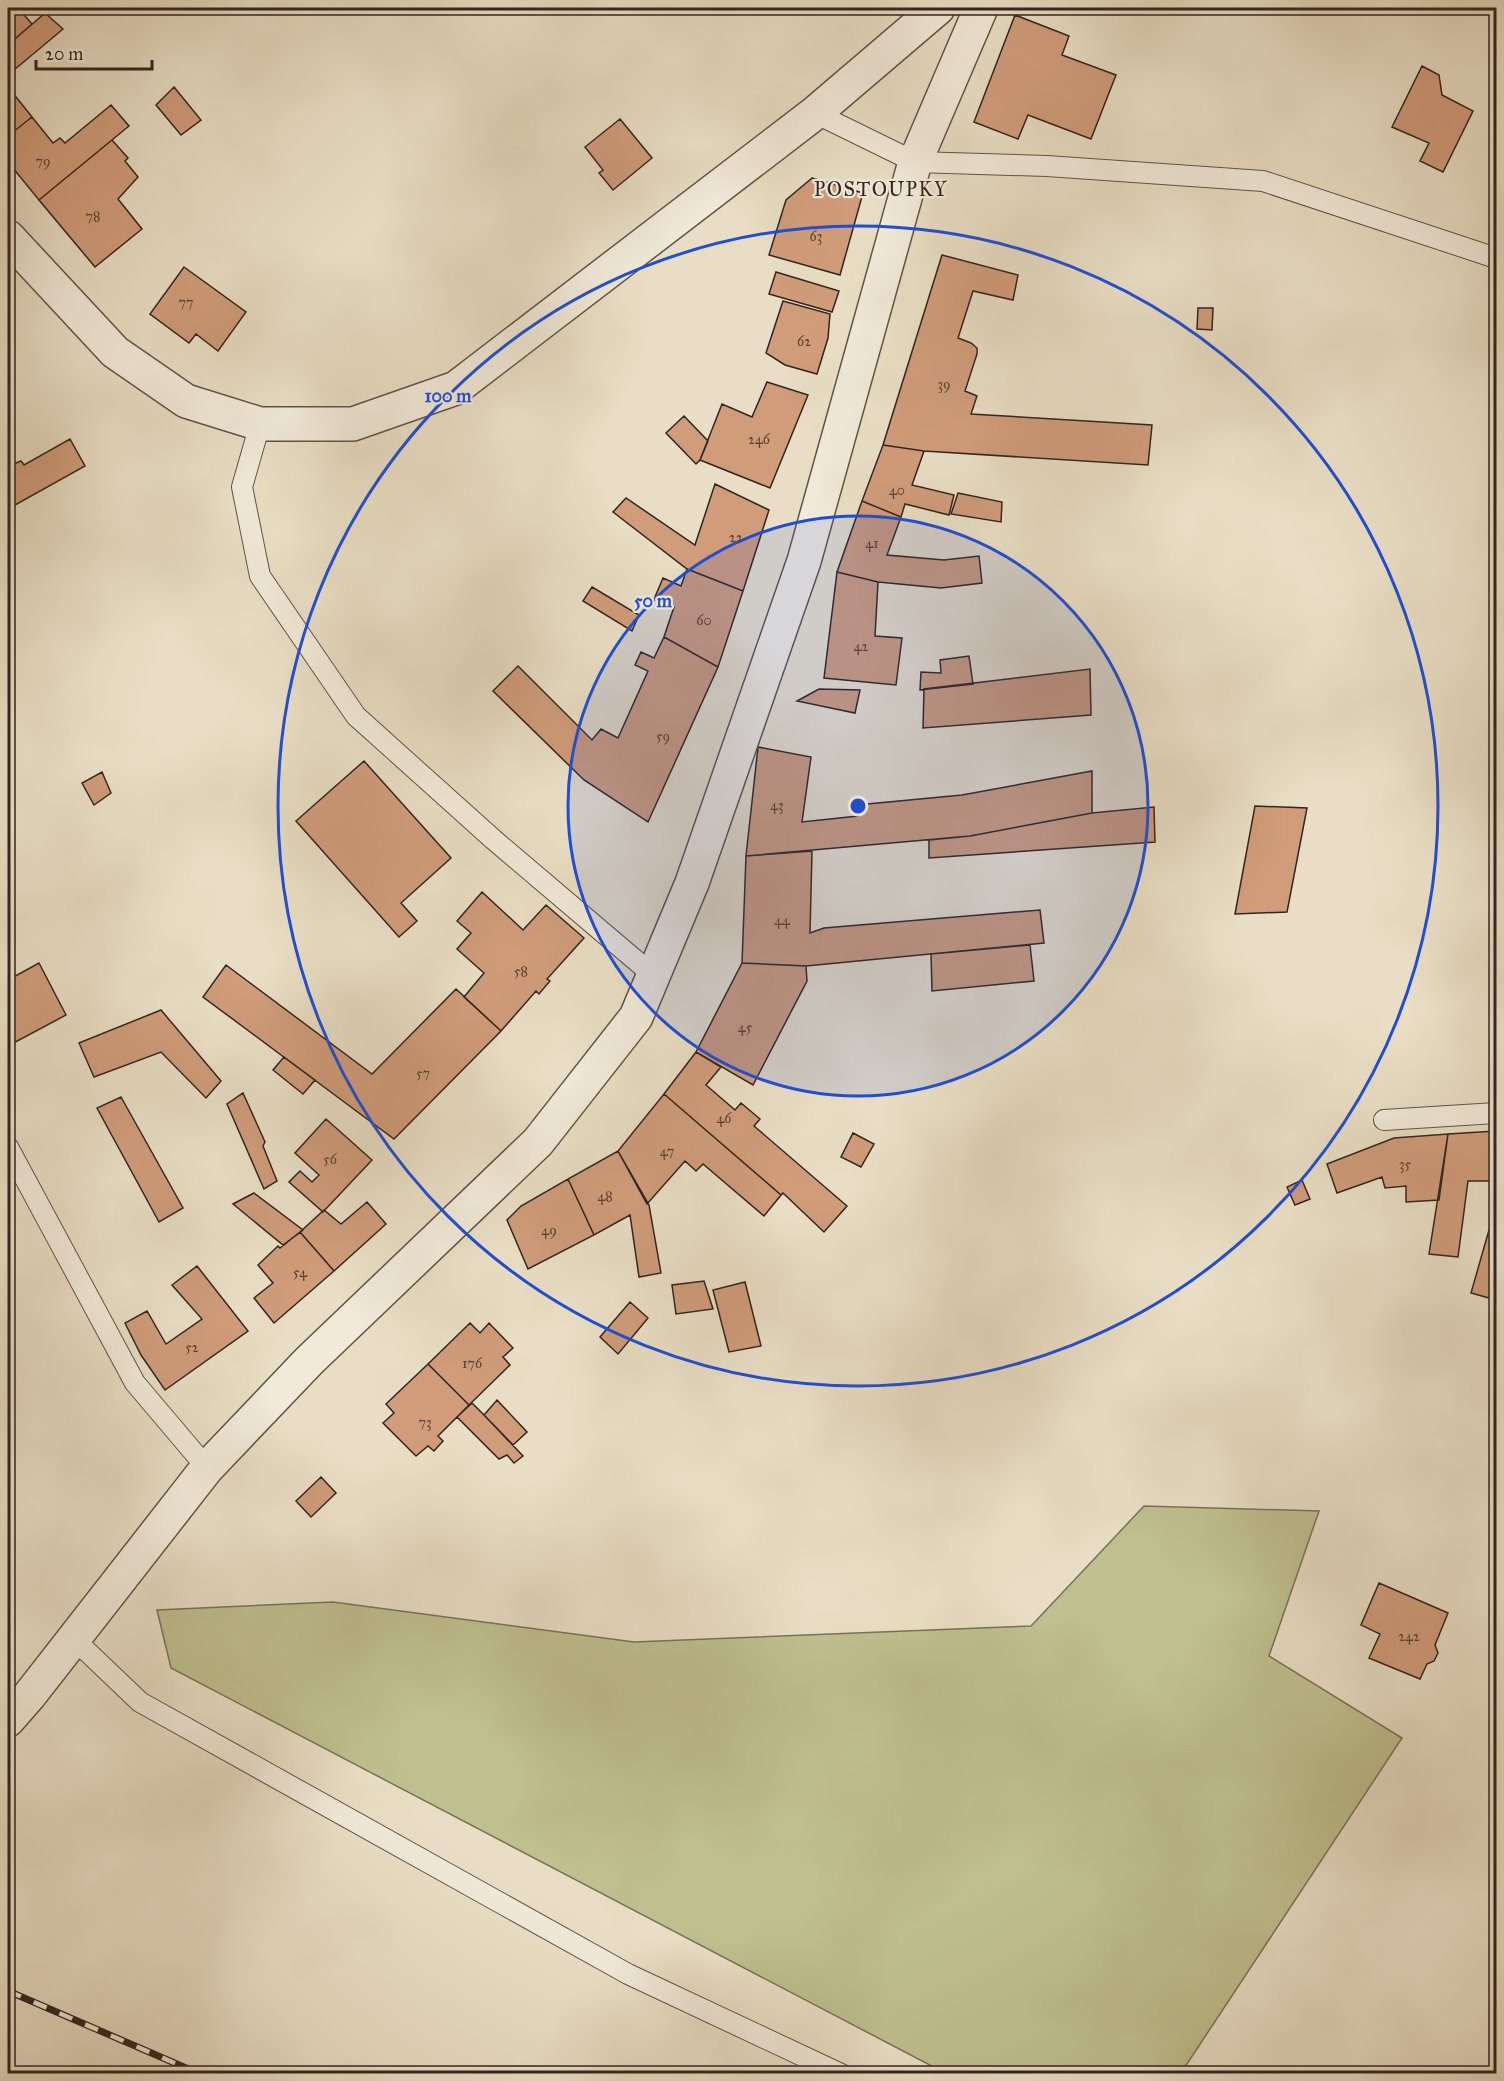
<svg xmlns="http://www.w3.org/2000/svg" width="1504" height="2081" viewBox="0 0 1504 2081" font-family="'IM FELL Great Primer',serif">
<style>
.green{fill:#bfbf8f;stroke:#787258;stroke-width:1.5}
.building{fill:#d09c7a;stroke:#312520;stroke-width:1.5}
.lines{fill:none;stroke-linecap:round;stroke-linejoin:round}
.service-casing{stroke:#5f5349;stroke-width:22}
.minor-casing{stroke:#5f5349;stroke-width:36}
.service{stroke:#f1ead9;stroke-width:20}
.minor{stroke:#f1ead9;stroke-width:33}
.rail-casing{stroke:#312520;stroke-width:7}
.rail{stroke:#f1ead9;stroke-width:4.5;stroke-dasharray:14;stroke-linecap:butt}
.ring{fill:none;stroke:#1d4ed8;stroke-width:3}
.labels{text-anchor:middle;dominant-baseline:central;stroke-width:4.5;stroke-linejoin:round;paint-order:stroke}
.number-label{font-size:14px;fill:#594336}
.quarter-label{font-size:20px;letter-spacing:1.5px;fill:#312520;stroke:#f1ead9}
.centre{fill:#1d4ed8;stroke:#f1ead9;stroke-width:3}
.ring-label{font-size:18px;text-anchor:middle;font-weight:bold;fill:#1d4ed8;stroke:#f1ead9;stroke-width:4.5;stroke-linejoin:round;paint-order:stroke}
</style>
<rect width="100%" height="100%" fill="#e9dec5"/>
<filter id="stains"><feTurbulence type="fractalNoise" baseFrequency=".00333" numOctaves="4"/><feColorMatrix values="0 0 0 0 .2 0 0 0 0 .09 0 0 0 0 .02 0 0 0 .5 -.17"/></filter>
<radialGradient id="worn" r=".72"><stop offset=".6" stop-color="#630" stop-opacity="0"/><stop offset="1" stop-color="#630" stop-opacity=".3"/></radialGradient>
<!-- green -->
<path class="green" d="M1144,1506L1319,1511L1269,1656L1402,1738L1181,2073H945L171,1668L157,1610L333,1602L634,1642L1031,1626Z"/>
<!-- building -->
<path class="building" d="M18,8L32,24L8,45V17Z
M45,13L63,29L8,75V45Z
M1015,15L1069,36L1062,55L1116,75L1091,139L1028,115L1018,139L974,122Z
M1422,66L1439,75L1442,95L1473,111L1443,172L1420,161L1429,143L1392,127Z
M8,87L32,117L8,136Z
M174,87L201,120L181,135L156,105Z
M111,105L129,126L39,200L8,162V136L32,117L53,143L60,138L65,143Z
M620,119L652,158L613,190L599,173L603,170L585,147Z
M112,140L128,158L125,161L138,177L118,199L142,229L95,267L39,200Z
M812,178L863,193L840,275L769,255L786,200Z
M942,255L1018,275L1013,300L973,291L958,338L971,343L977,348V354L965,391L977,396L971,414L1152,425L1148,465L924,451L883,445Z
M184,267L246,312L218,351L196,334L189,343L150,314Z
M776,272L839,291L832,312L769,294Z
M783,301L830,314L828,338L817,374L785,365L766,353Z
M1198,308H1213L1212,330L1197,329Z
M767,382L808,395L770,488L700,460L722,404L752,417Z
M684,416L708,441L700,460L696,464L666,433Z
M70,439L85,466L8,509V480L14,477L9,466L21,461L24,465Z
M883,445L924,451L912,485L954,495L949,515L905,504L901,517L862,501Z
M715,484L769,510L743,591L687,569L613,512L626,498L695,545Z
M958,493L1002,502L1001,522L951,514Z
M862,501L901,517L887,555L944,560L979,556L982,583L941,588L878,582L837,572Z
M687,569L743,591L718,667L664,637L674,607L655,597L663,578L681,586Z
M837,572L878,582L875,636L902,638L896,685L824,678Z
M592,587L639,615L632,631L583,601Z
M664,637L718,667L648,822L584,780L493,691L518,666L592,740L601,729L618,738L648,671L635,665L641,652L654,658Z
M969,656L973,684L920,690L921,672L941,673L940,660Z
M1090,669L1091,715L923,728L924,689Z
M819,689L860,690L855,713L797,701Z
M758,747L811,757L802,822L858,816L857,805L962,795L1092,771V813L970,836L746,856Z
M364,761L451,858L401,903L417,921L399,937L296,821Z
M102,772L111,793L94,805L82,783Z
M1255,806L1307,808L1287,912L1235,914Z
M1154,807L1155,842L929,858V840L970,836L1092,813Z
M812,851L810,933L824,928L1040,910L1044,943L806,966L742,963L746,856Z
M482,892L523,930L546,905L584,938L547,979L550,981L539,994L536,991L501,1031L464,997L484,973L457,949L471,933L457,921Z
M1030,945L1034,981L932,991L931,954Z
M39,963L66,1015L8,1046V980Z
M742,963L806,966L807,981L753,1085L696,1052Z
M226,965L372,1074L456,989L501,1031L394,1139L203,997Z
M161,1010L221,1081L206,1098L161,1052L94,1077L79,1043Z
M696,1052L721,1067L706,1085L735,1110L741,1103L760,1119L754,1126L847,1206L824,1232L783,1193L781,1195L664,1094Z
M284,1057L315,1080L303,1094L273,1070Z
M243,1093L265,1142L263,1146L277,1181L264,1189L227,1104Z
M664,1094L781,1195L764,1216L703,1164L696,1171L685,1161L647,1204L618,1151Z
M121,1097L183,1208L159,1222L97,1108Z
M326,1119L372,1160L323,1212L289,1182L300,1171L312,1182L319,1175L295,1153Z
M1496,1131V1174H1494L1493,1181H1468L1458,1257L1429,1254L1448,1134Z
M853,1133L874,1144L861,1167L841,1157Z
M1448,1134L1439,1200L1406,1202V1186L1385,1188L1382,1177L1337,1193L1327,1164L1394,1138Z
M618,1151L649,1205L661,1273L639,1277L630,1215L594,1235L568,1179Z
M568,1179L594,1235L528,1269L507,1220L521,1206Z
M1302,1180L1310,1199L1295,1205L1287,1187Z
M254,1193L303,1230L283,1245L233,1204Z
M367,1202L386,1224L334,1271L300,1232L324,1210L341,1224Z
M1489,1230L1496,1233V1271L1489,1298L1471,1293Z
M300,1232L334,1271L274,1323L254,1298L273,1283L258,1265L278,1246L280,1248Z
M197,1266L248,1331L165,1390L141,1355L125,1323L147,1311L166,1344L202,1319L172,1285Z
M704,1281L713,1309L676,1314L672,1285Z
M745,1282L761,1346L729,1352L713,1290Z
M630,1302L648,1318L618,1354L600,1337Z
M470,1323L480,1333L489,1323L513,1348L503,1357L510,1365L469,1405L428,1364Z
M428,1364L469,1405L438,1436L443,1441L434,1451L428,1446L416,1456L383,1423L394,1413L386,1404Z
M497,1400L527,1432L513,1445L484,1415Z
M472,1403L484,1415L523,1456L514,1463L507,1455L499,1459L457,1417Z
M321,1477L336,1493L311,1517L296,1501Z
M1379,1583L1448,1613L1435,1645L1438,1653L1434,1661L1427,1664L1420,1679L1369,1658L1380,1634L1361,1625Z"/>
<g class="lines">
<!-- service casing -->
<g class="service-casing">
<path id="service" d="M815,113L915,162L1047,166L1263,181L1496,258
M260,424L242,487L260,576L356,716L494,840L653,975
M1384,1120L1496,1113
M8,1147L135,1383L207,1468
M74,1639L140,1702L628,1974L841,2074"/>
</g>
<!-- minor casing -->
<g class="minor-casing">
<path id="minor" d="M8,237L115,352L186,401L260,424H353L456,388L815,113L938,8
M8,1720L29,1696L207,1468L309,1361L538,1142L636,1017L692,883L804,561L915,162L981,8"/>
</g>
<!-- service -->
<use href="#service" class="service"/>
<!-- minor -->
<use href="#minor" class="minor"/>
<!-- rail casing -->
<g class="rail-casing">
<path id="rail" d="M8,1991L200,2074"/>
</g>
<!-- rail -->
<use href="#rail" class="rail"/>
</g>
<!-- distance rings -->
<circle cx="858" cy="806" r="290" fill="#1d4ed8" fill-opacity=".12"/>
<g class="ring">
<circle cx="858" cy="806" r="290"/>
<circle cx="858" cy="806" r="580"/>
</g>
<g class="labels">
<!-- number labels -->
<g class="number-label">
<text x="43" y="161">79</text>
<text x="93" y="216">78</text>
<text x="816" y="236">63</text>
<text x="186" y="302">77</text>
<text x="804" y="341">62</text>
<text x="944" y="384">39</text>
<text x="759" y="439">246</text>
<text x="897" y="490">40</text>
<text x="736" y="537">22</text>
<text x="872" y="543">41</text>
<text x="704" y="620">60</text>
<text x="861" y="646">42</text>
<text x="663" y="736">59</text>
<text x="777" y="805">43</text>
<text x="782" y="920">44</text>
<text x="521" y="971">58</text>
<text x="745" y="1027">45</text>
<text x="423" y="1073">57</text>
<text x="724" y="1118">46</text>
<text x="667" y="1151">47</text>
<text x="330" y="1159">56</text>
<text x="1405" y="1164">35</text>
<text x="605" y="1196">48</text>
<text x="549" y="1230">49</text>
<text x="300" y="1272">54</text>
<text x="192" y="1347">52</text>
<text x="472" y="1363">176</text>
<text x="425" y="1422">73</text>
<text x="1409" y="1636">242</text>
</g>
<!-- quarter labels -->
<g class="quarter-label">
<text x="881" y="189">POSTOUPKY</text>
</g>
</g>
<circle cx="858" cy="806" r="9" class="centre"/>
<g class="ring-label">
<text x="448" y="402">100 m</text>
<text x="653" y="607">50 m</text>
</g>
<!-- margin -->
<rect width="1504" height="2081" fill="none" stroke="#e9dec5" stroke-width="30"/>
<rect x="9" y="9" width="1486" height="2063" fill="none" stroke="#312520" stroke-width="3"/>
<rect x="15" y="15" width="1474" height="2051" fill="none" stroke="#312520" stroke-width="1.5"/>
<!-- scale -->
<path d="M36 60v9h116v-9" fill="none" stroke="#312520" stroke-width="3"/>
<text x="45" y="60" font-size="18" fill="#312520" stroke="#f1ead9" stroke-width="4.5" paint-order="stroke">20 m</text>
<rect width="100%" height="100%" filter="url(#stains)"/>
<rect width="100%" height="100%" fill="url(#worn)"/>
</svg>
